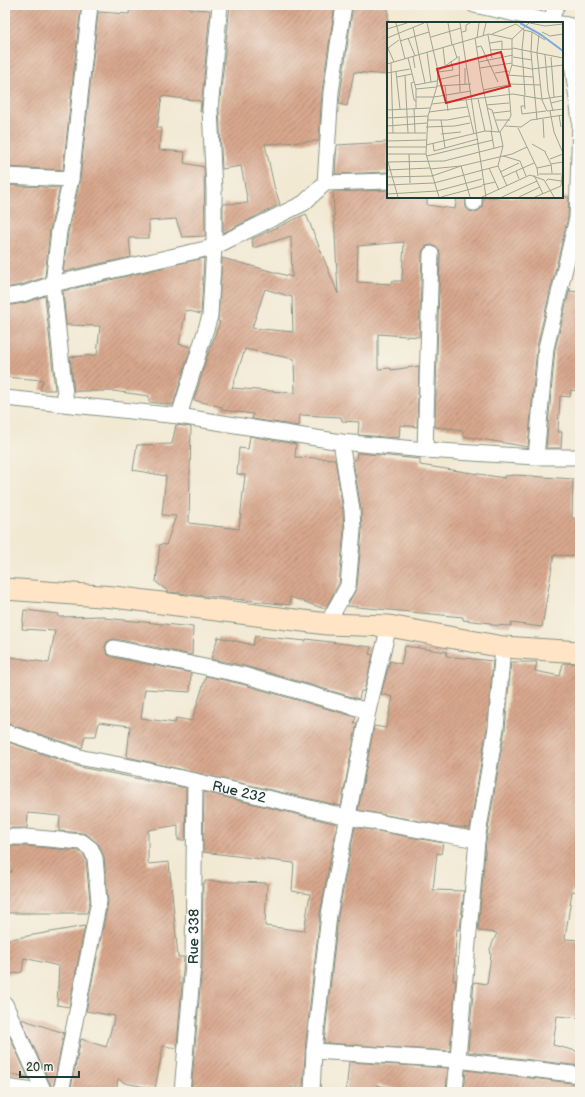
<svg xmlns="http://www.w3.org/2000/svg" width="585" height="1097" viewBox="0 0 585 1097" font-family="'Balsamiq Sans',sans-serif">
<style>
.building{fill:url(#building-hatch);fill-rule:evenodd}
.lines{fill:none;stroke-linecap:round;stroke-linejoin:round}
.street-casing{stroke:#889384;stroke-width:17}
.secondary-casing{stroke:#889384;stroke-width:23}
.street{stroke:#fff;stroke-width:15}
.secondary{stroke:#ffe4c6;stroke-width:21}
.labels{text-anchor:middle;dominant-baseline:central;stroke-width:3.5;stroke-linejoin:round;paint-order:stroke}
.street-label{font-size:14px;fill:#1f3d34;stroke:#f7f3e8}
.inset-river{fill:none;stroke:#76abe4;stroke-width:2}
.inset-road{fill:none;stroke:#9ea493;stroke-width:1}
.view{fill:#d62828;fill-opacity:0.15;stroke:#d62828;stroke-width:2}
.inset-edge{fill:none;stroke:#1f3d34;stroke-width:2}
</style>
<defs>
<pattern id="building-hatch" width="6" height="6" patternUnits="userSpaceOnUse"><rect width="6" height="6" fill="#d8a78d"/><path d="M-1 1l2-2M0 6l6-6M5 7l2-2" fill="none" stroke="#af8974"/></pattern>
</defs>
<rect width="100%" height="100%" fill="#f7f3e8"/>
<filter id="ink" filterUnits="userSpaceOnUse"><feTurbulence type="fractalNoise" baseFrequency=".025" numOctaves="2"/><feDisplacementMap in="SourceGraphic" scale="8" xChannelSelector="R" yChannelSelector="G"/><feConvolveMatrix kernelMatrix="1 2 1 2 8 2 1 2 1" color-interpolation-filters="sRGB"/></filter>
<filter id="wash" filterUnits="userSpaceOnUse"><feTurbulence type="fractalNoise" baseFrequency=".012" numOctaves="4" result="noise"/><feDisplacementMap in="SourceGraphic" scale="16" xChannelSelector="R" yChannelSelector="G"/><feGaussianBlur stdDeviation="0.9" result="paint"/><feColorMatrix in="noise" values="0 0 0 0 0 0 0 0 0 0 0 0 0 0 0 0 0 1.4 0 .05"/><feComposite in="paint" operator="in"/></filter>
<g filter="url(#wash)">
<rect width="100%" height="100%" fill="#f2e9d3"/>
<g id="blocks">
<!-- building -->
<path class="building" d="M5,5H81L63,170L5,167Z
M130,5H189V9L210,10L201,112H200L201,101L162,96L157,128H162L159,150L185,152L184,163L204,167L205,236L182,237L176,219L149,221V238H129L131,257L63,272L68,233L80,180L98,12L129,14Z
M230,5H335L322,91L319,141L265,144L274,186L280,204L223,233V204L248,203L241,166L222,169L219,109Z
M353,5H388V75L354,72L347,106L339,104Z
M388,142V172L335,174L337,145Z
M5,185L60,188L50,229L45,277L21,285L5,288Z
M388,190V197H427V205L455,209L457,197H465L466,208L469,211L474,212L478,211L482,208L483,197H569L568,217L537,346L528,447L463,436V431L456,430V429L435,427L440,254L439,249L436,247L432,245L426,246L423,250L422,254L419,337L378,334V369L391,368V370L419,366L417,427L400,425L399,438L358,435L359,422L342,421L341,417L300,415L299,426L252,419L253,414L222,410V407L194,400L209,351L220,322L218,321L222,258L292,277L291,236L253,248L252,239L306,214L338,294L333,192ZM404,242L402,281H392V284L357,282L358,246ZM265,289L292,297L293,332L252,328ZM245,349L294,359L295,393L232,388Z
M204,258L201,314L186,310L179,344L191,347L173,405L149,402V396L113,391H74L70,357L97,355L100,326L66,325L63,291Z
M570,288V291L580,292V391L571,390L570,397L560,396L558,432H562L561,448H546L555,349Z
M45,296L55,390H40L43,380L5,377L7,325H5V306L24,303Z
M176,425L191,427L189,523L239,529L245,475L237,474L239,448L248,449L250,436L296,444L295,457L335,459L343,511L344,530L339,583L326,608H322L290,597V605L169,592L156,582L160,544L166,545L176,516L162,515L166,476L133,470L137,445L172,444Z
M357,453L420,459V465L505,478V476L515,475L573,479L572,518L580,519V556L554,555L542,627L511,623V626L491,625V623L463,620V617L347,606L357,587L362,531L361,509L353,460H356Z
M24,610L59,614L58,617L105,616V618L193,627L192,655L116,639L111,640L107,642L105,647L106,651L108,655L112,657L191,673L190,692L145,689L141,718L175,723L176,718L192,721L206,676L241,684L356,717L354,723H357L341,806L127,757L130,726L99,722L96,736H85L82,748L5,723V656L49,663L55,631L22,629Z
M255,636L306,641V639L371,647L369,654L373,655L364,691H361L359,699L245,666L211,659L218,637L253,645Z
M405,646L447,652L446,656L493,661L487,727L470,828L447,826L358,810L374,726L386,728L393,697L381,694L390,661L401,664Z
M511,662H537L535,671L560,676L563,663L580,664V744L578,789H580V892L572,891L565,939L580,940V1018L557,1016L553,1045L580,1052V1066L468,1052L474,982L487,984L491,955L490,949L497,933L478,931L486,841L505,729Z
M5,741L80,767L186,788L185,840H178V825L148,830V864L169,862L178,957H184L177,1048L163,1046L155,1089L125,1083L118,1079L116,1092H70L81,1039L106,1047L115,1016L86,1011L108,903L104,857L99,845L88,835L83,833L59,831L60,816L28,813L27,828H5Z
M204,792L337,824L320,914L306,1040L303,1087H291V1092H191L202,965L203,883H205V881L267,883L265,926L304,931L310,894L292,891L294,863L203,852Z
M355,827L443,843L441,854L437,853L433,890L464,891L460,930L457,929L453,980H456L450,1051L324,1043L338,916Z
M6,846H26L79,851L84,855L86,860L90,901L87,913H5V872H12Z
M85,926L69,1007L57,1005L59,966L24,958L22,972L5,975V940Z
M21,1019L64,1033L53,1088H52Z
M5,1026L28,1077L5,1073Z
M349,1062L448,1068L446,1092H410L377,1085V1090H371V1092H346Z
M466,1070L580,1084V1092H464Z"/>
</g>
</g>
<g filter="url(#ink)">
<use href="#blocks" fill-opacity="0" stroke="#889384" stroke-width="1"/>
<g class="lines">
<!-- street casing -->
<g class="street-casing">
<g id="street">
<path d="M474,5L557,23"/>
<path d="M550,21L557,5"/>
<path d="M562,24L580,28"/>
<path d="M5,176L71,179"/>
<path d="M325,183L388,181"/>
<path d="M474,203V197"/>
<path d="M5,297L23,294L53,284L214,247L304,203L325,183L331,92L344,5"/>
<path d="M5,398L179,416L341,442L425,450L536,457H580"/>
<path d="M66,404L53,284L59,231L71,179L90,5"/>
<path d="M179,416L210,316L214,247V190L210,109L220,5"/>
<path d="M425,450L431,254"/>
<path d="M536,457L546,348L577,218L580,121L567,25"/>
<path d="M327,624L348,586L353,530L352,510L341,442"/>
<path d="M114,648L243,675L368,711"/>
<path id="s1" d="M5,732L83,758L136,768L195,781L348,817L477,840"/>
<path d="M5,837H26L82,842L91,849L95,858L99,901L61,1092"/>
<path d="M5,1004L44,1092"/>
<path d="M314,1051L457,1060L580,1075"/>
<path d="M5,1087L41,1092"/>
<path id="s2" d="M182,1092L193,964L195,781"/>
<path d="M312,1092L314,1051L329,915L368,711L389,626"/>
<path d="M455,1092L477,840L496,728L503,647"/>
</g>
</g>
<!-- secondary casing -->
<g class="secondary-casing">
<path id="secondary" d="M5,589L114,597L327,624L389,626L503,647L580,652"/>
</g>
<!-- street -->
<use href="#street" class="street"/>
<!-- secondary -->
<use href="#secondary" class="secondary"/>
</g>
</g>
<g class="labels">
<!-- street labels -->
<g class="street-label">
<text stroke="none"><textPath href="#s1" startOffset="242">Rue 232</textPath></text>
<text stroke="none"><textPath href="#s2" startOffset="156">Rue 338</textPath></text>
</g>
</g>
<!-- overview -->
<g transform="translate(387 22)">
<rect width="176" height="176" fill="#f2e9d3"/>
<path class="inset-river" d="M133,1L153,12L176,29"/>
<path class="inset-road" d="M9,1L18,37M40,1L51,49L50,64L41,94L39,132L52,175M61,1L65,23M73,1L99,175M143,1L158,4L176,2M26,5L38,61M0,7L20,1M137,8L145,10L144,30L150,98M75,10L79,9V3L83,1M145,10L158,18M155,10L163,14L176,12M105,12L129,2L137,8L135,28L138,73M101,13L105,36M152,13L150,31L155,78L160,89L176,87M96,14L99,1M44,15L74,6M0,16L37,1M21,16L28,34M88,16L95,61L105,108M90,16L92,1M13,19L42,10M103,21L115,19V28M66,23L70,36M0,24L7,40M56,25L58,43M90,25L94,24L111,60M1,26L12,18M126,26L176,36M103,28L126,27M40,30L44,60M158,33L161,69L166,89M26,34L28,46M72,34L73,70M126,35L145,38M164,35L167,75M21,36L29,67V86M92,40L126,33M4,41L6,111M0,42L102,12L125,17L142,1M125,43L145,47L176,43M78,46V62M93,46L125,41M51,49L71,35M9,50L13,87M51,50L66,48L64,39M0,51L23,47M108,51L122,49M121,53L146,55M18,54L21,111M10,55L25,52M50,58L72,53M27,60L24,61L27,78L29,79M176,60V75M122,62L154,63M28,63L50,59M50,64L84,62M58,64L61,89M29,67L50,65M96,68L121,63M137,73L138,87M29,75H47L84,69M91,77L98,109M79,78L87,112M164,81L176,78M45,82L126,72L155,77L176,74M99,83L122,81M138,84H134L135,92L159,89M27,86L28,111M100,86L105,88L112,110M0,88L43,86M163,89L167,110L176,131M42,90L80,85M106,91L123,89M172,93L174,105M0,96L41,94M156,97L157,116M40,98H60L82,94M54,98L58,126M109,98H123M0,104L40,101M118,104L134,105L144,98L176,93M39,105L68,104L83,101M131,106L150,146L151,154M104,108L107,126M0,111H39M54,112L74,110M0,119L39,118M46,121L47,129L91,117M145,122L159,130M39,123L98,109L113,110M0,125H39M158,130L164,142M0,132H39M22,132L23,161M40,134L106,118M116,134L133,139L139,154M163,137L176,132M111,144L120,164M102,146L112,168M150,146L164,143M43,147L74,144L125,132L140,125M0,148L43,146M113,150L132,141M165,151L164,142L176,140M152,152H174M147,153L156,172M0,155L45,154L74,144L83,175M116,155L129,149M132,157L129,149L147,141M159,159L161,157L174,159M0,163L47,161L111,144L116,124L113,110L124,94L121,55L125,43V17M95,163L108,160M0,172L50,169L95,157M11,175L1,140L57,139L116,124M54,175L95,164M95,175L143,153L157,158L167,175M115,175L150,159M132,175L153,165M148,175L174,164L176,144"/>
<path class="view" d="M114,30L123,64L59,81L50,47Z"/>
<rect width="176" height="176" class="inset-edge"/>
</g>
<!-- margin -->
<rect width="585" height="1097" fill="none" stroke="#f7f3e8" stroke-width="20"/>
<!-- scale -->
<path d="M20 1071v6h59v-6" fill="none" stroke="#1f3d34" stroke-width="2"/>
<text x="26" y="1071" font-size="12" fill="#1f3d34" stroke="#f7f3e8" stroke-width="3" paint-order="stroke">20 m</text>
</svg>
